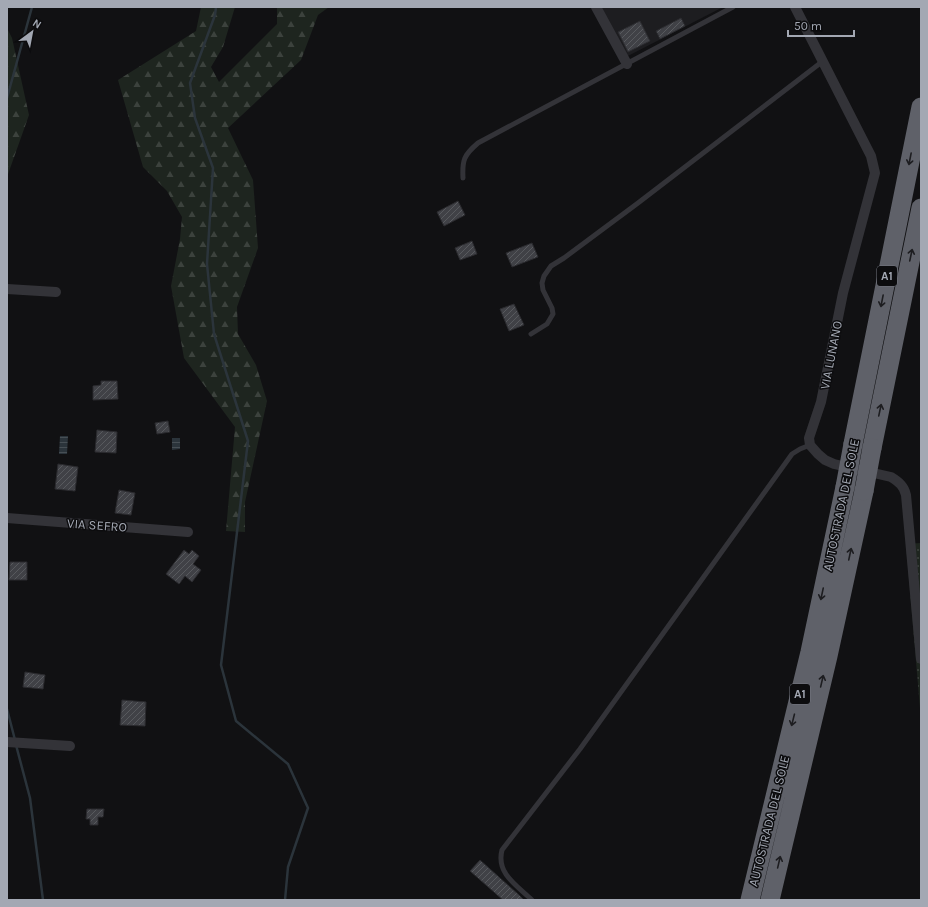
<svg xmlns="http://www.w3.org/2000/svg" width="928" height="907" viewBox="0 0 928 907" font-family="Karla,sans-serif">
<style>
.built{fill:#1d1d20}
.grass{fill:url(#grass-dots)}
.forest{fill:url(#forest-firs)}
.water{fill:url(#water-rules)}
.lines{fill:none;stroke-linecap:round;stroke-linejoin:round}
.stream{stroke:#2b343b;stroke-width:2.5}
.building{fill:url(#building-hatch);stroke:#2b2b2f}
.lane{stroke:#333338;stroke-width:5}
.street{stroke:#333338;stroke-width:10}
.highway{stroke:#5f6169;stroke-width:19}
.highway-bridge{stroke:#5f6169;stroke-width:19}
.oneway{stroke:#1d1d20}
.labels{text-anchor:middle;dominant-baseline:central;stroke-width:3;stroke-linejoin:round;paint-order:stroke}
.shield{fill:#0c0c0e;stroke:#767982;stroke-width:1}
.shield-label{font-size:12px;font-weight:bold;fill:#a3a8b3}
.street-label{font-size:13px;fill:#a3a8b3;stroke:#0c0c0e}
</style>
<defs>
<pattern id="grass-dots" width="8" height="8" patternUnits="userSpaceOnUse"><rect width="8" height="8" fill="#1e251f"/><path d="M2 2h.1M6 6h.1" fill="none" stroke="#3c423d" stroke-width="1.8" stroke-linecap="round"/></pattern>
<pattern id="forest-firs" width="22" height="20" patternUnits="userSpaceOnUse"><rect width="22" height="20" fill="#1e251f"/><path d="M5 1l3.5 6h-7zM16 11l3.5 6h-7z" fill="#3c423d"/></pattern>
<pattern id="water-rules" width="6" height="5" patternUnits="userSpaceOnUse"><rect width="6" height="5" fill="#2b343b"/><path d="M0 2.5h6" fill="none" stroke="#474f55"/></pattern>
<pattern id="building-hatch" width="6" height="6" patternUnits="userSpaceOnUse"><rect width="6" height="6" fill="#404146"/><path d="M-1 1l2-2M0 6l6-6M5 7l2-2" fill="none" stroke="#585a5e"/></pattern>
</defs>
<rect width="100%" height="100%" fill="#111113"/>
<!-- built -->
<path class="built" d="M600,7H723L626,57Z"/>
<!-- grass -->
<path class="grass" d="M921,543V720L906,544Z"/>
<!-- forest -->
<path class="forest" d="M201,7H235L223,47L211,67L219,82L277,24V7H329L318,15L301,60L228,128L253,180L258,248L237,307L238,334L256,365L267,401L245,502V532L226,531L235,427L184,358L171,286L180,239L182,217L167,191L143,167L118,80L196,31Z
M7,28L12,38L29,115L7,177Z"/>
<!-- water -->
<path class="water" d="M60,436H68L67,454H59Z
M172,438H180V449L172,450Z"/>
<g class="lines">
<!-- stream -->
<path class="stream" d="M216,7L215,15L190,83L195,118L213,168L207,264L214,334L248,441L221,665L236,721L288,764L308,808L288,867L285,900
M7,98L32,7
M7,709L15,740
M16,745L30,798L43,900"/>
</g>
<!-- building -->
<path class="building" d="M681,18L685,26L660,39L656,31Z
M640,21L650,41L628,52L618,32Z
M458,201L465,215L444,226L437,212Z
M472,241L477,254L460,260L455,248Z
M532,243L538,257L512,267L506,253Z
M514,304L524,325L509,331L500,309Z
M101,381H117L118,399L93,400V386L101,385Z
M168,421L170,432L157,434L155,423Z
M97,430L117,432L116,453L95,452Z
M58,464L78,467L75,491L55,489Z
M119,490L135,493L131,515L115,513Z
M184,550L189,554L192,550L199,556L193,564L201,570L192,582L185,576L179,584L166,574Z
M10,562H27V580H9Z
M25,672L45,675L43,689L23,687Z
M122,700L146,702L145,726L120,725Z
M87,809H104L103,817H98V825H90V819H86Z
M480,860L519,895L524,900H503L470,871Z"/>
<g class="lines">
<!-- lane -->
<path class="lane" d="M463,178C462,160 464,155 478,143L733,7
M531,334L547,324L553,314L552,308L543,290L542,283L544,276L551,266L564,258L638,203L823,61
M532,900C516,885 496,873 502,850L580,749L792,454L800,449L810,445"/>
<!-- street -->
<path class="street" d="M596,7L627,64
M795,7L871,156L875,173L843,293L821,402L809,438L810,445L818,454L825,460L834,464L891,477C899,482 904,486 906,495L921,659
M7,289L56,292
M7,518L188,532
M7,742L70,746"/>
<!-- highway -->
<path class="highway" d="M853,444L921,107
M872,448L921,208
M750,900L810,652L845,487
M770,900L828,656L864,491"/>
<!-- highway-bridge -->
<path class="highway-bridge" d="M845,487L853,444
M864,491L872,448"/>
</g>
<!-- one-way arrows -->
<defs><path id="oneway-shaft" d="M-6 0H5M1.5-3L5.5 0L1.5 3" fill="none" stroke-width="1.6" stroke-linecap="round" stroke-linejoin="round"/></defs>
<g class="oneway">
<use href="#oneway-shaft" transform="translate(910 159) rotate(101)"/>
<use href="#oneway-shaft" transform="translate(911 255) rotate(-78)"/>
<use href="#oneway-shaft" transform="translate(882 301) rotate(101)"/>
<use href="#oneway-shaft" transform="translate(880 410) rotate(-78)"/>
<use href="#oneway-shaft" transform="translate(850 554) rotate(-78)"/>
<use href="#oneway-shaft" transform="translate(822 594) rotate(102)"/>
<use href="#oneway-shaft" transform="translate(822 681) rotate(-77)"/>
<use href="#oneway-shaft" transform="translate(793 720) rotate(104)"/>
<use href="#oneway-shaft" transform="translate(779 862) rotate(-77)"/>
</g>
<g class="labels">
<!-- shield labels -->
<g class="shield">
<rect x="877" y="266" width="20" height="20" rx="3"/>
<rect x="790" y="684" width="20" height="20" rx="3"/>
</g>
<g class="shield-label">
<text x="887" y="276">A1</text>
<text x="800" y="694">A1</text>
</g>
<!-- street labels -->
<g class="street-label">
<text transform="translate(831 355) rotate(-79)">VIA LUNANO</text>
<text transform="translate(841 505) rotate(-78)">AUTOSTRADA DEL SOLE</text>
<text transform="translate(97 525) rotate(4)">VIA SEFRO</text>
<text transform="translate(769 821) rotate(-76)">AUTOSTRADA DEL SOLE</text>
</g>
</g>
<!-- border -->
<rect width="928" height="907" fill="none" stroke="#a3a8b3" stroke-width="16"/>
<!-- north arrow -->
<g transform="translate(32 32) rotate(32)" stroke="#0c0c0e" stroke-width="3" paint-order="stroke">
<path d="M0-3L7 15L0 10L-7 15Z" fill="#a3a8b3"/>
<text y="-6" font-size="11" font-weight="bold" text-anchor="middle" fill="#a3a8b3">N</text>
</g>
<!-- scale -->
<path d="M788 30v6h66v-6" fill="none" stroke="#a3a8b3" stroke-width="2"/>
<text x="794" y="30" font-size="12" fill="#a3a8b3" stroke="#0c0c0e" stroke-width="3" paint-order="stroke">50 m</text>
</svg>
